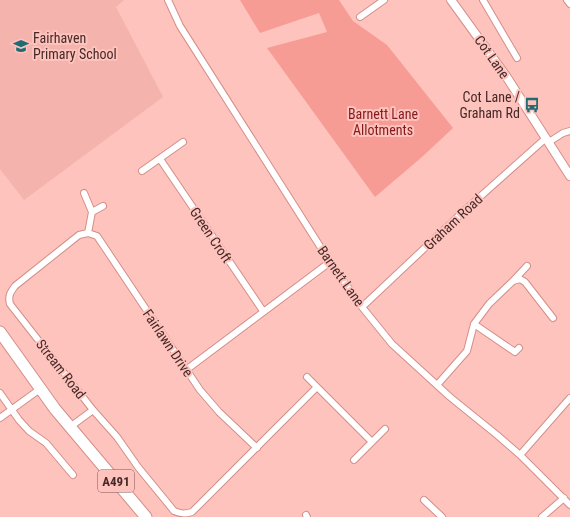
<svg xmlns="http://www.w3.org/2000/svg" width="570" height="517" viewBox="0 0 570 517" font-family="'Roboto Condensed',sans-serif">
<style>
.built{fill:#f4b3ad}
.green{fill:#f69c95}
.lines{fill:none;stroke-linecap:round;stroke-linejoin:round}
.street-casing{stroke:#d48e88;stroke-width:8}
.secondary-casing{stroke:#d48e88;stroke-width:10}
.highway-casing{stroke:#d48e88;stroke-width:13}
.street{stroke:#fff;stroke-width:6}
.secondary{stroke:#fff;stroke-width:8}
.highway{stroke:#fff;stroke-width:11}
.labels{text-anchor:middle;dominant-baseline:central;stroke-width:4;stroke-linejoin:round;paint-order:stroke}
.shield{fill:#fec3bd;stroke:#7d5754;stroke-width:1}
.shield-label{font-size:13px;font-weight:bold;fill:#462927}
.poi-label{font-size:14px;fill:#462927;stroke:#fec3bd;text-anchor:start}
.street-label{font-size:14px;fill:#462927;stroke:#fec3bd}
.park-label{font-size:14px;fill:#831a1e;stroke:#fec3bd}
</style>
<rect width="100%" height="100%" fill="#fec3bd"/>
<!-- built -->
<path class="built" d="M0,0H124L116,7L163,97L24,200L0,169Z"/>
<!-- green -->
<path class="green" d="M240,0H339L353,21L387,45L453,128L422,157L375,197L267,48L327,32L319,13L260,33Z"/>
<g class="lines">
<!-- street casing -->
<g class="street-casing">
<path id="street" d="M168,0L180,26L330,262L362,307L392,344L450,397L497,435L520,455L570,505
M483,0L517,58
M567,0L570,4
M360,17L384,0
M549,142L563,133L570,131
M160,159L263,311
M142,171L183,142
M84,193L92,212L88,233
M92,212L103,206
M513,281L527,266
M362,307L464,211L546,138
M474,324L515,352L519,348
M186,370L330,262
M307,377L372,442
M437,385L467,351L474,324L489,304L513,281L520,279L525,282L553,318
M0,393L19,420L29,431L46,443L73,475
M0,418L40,389
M70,427L93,410
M257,448L219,412L200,390L97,236L88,233L79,235L15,286C10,293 8,296 10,304L93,410L117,437L138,467L174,511C181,514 185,514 192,512L317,387
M520,455L570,398
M354,460L385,429
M424,500L442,517
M306,515L307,517
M542,517L564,498"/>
</g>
<!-- secondary casing -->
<g class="secondary-casing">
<path id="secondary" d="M451,0L506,76L570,176"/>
</g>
<!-- highway casing -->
<g class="highway-casing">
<path id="highway" d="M0,332L55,409L146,517"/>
</g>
<!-- street -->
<use href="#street" class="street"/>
<!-- secondary -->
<use href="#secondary" class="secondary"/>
<!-- highway -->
<use href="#highway" class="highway"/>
</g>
<!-- icons -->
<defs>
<g id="school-bare" transform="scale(1.2)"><path d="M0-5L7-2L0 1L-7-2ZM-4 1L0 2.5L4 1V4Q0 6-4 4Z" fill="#216c73" stroke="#fec3bd" stroke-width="2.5" paint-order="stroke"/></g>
<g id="bus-bare" transform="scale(1.2)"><path d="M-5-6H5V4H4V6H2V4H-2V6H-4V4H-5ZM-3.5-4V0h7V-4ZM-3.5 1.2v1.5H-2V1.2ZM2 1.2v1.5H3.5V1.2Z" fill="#216c73" stroke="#fec3bd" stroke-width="2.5" paint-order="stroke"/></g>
</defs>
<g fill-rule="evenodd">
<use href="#school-bare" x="21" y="46"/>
<use href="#bus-bare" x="532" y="105"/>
</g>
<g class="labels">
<!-- shield labels -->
<rect class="shield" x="98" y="470" width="36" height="22" rx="3"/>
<g class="shield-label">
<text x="116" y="481">A491</text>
</g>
<!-- poi labels -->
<g class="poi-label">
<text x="33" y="38">Fairhaven<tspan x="33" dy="16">Primary School</tspan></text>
<text x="520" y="97" text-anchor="end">Cot Lane /<tspan x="520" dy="16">Graham Rd</tspan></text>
</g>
<!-- street labels -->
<g class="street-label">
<text transform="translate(492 57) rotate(55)">Cot Lane</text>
<text transform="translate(453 222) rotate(-43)">Graham Road</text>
<text transform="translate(211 235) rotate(56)">Green Croft</text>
<text transform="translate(341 276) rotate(55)">Barnett Lane</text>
<text transform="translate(168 343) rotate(56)">Fairlawn Drive</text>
<text transform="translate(61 369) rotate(52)">Stream Road</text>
</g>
<!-- park labels -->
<g class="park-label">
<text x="383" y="114">Barnett Lane<tspan x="383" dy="16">Allotments</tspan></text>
</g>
</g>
</svg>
